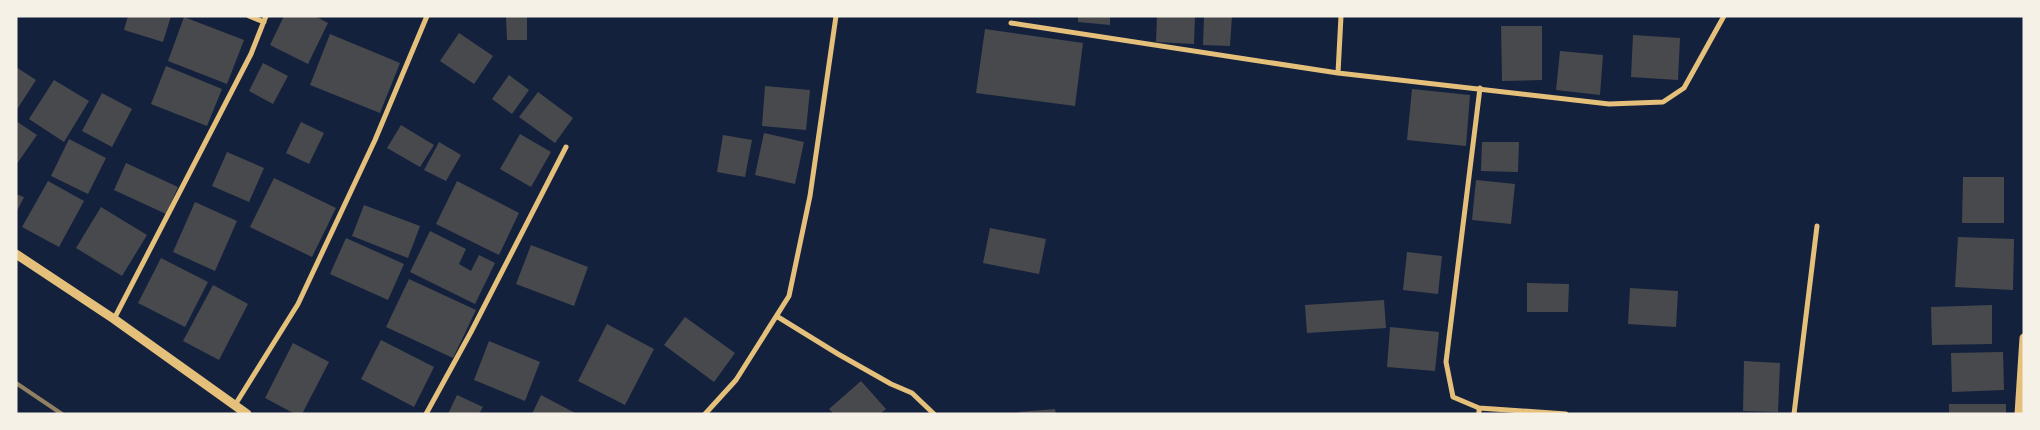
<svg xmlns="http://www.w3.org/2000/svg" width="2040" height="430" viewBox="0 0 2040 430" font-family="'PT Sans',sans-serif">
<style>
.building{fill:#48494c}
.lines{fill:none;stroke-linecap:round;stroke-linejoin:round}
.minor{stroke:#e5c07b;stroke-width:5}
.tertiary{stroke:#e5c07b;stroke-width:9}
.rail{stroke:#918062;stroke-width:4}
</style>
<rect width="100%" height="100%" fill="#14213d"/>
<!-- building -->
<path class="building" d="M128,16H171L163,42L124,30Z
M284,16H315L328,23L308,64L270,45Z
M506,16H527V40H507Z
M1078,16H1110V25L1078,22Z
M1157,16H1195L1194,44L1156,42Z
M1204,16H1232L1230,46L1203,45Z
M184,17L244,40L227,84L168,61Z
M1501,26H1542V80L1502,81Z
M985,29L1083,43L1075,106L976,93Z
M459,33L493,56L474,84L440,61Z
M330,34L400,63L380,113L310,85Z
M1633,35L1680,38L1678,80L1631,77Z
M1560,51L1603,55L1600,95L1556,90Z
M263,63L288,76L273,104L249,91Z
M166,66L222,89L207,126L151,104Z
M16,67L36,80L16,111Z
M509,75L529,90L512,114L492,99Z
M54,80L89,101L64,142L29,119Z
M765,86L810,90L806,130L762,126Z
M1412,89L1470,95L1466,146L1407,140Z
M538,92L573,118L555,143L519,117Z
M102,93L132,109L112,147L82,131Z
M16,121L37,135L16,165Z
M301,122L324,133L309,164L286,153Z
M401,125L434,145L420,167L387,148Z
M764,133L804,142L795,184L755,175Z
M520,134L551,152L531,187L500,169Z
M723,135L752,140L745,177L717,172Z
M69,139L106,158L88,194L51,176Z
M439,142L461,155L446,181L424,170Z
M1482,142H1519L1518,172L1481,171Z
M227,152L264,168L249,202L212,186Z
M126,163L178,187L166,214L114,190Z
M1963,177H2004V223H1962Z
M274,178L336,208L312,257L250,227Z
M1476,180L1515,184L1511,224L1472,220Z
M48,181L84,201L59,247L22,227Z
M457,181L519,213L499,255L436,224Z
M16,194L24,197L16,213Z
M195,202L237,221L215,271L173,252Z
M364,205L420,226L408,258L352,236Z
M101,207L147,235L122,276L76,248Z
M990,228L1046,239L1039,274L983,263Z
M430,231L466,249L459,264L471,271L479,255L495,263L475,304L410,272Z
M1958,237L2014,239L2013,290L1955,287Z
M346,238L404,264L388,300L330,274Z
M531,245L588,267L574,306L516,284Z
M1407,252L1442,256L1438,294L1403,290Z
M161,258L208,282L185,327L138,303Z
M409,279L476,310L453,358L386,327Z
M1527,283L1569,284L1568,312H1527Z
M213,285L248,304L219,360L183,341Z
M1630,288L1678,291L1676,327L1628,324Z
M1384,300L1386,328L1307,333L1305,305Z
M1992,305V344L1932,345L1931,307Z
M685,317L735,353L714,382L664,345Z
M607,324L654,349L625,405L578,381Z
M1390,327L1439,332L1435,371L1387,367Z
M381,340L434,367L414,407L361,379Z
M489,341L540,362L525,401L474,380Z
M293,343L329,362L302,414H295L265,398Z
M2003,352L2004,390L1952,392L1951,353Z
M1744,361L1780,363L1778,412L1743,411Z
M861,381L886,409L880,414H834L829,409Z
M457,395L483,407L479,414H448Z
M541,395L577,414H532Z
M1949,404H2006V414H1949Z
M1055,409L1056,414H1019V412Z"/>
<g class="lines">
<!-- minor -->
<path class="minor" d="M249,16L264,22
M1011,23L1338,73L1609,104L1663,102L1684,88L1724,16
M1338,73L1341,16
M778,317L838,354L891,384L912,393L934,414
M114,319L251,54L266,16
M235,405L298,304L375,140L427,16
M1479,408L1453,397L1446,362L1480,88
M426,414L471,332L566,147
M705,414L736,380L789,296L810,196L836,16
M1479,414V408L1566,414
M1794,414L1817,226"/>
<!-- tertiary -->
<path class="tertiary" d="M16,254L114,319L247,414
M2019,414L2024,338"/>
<!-- rail -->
<path class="rail" d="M16,383L62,414"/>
</g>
<!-- border -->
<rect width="2040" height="430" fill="none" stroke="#f6f1e7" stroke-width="35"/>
</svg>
